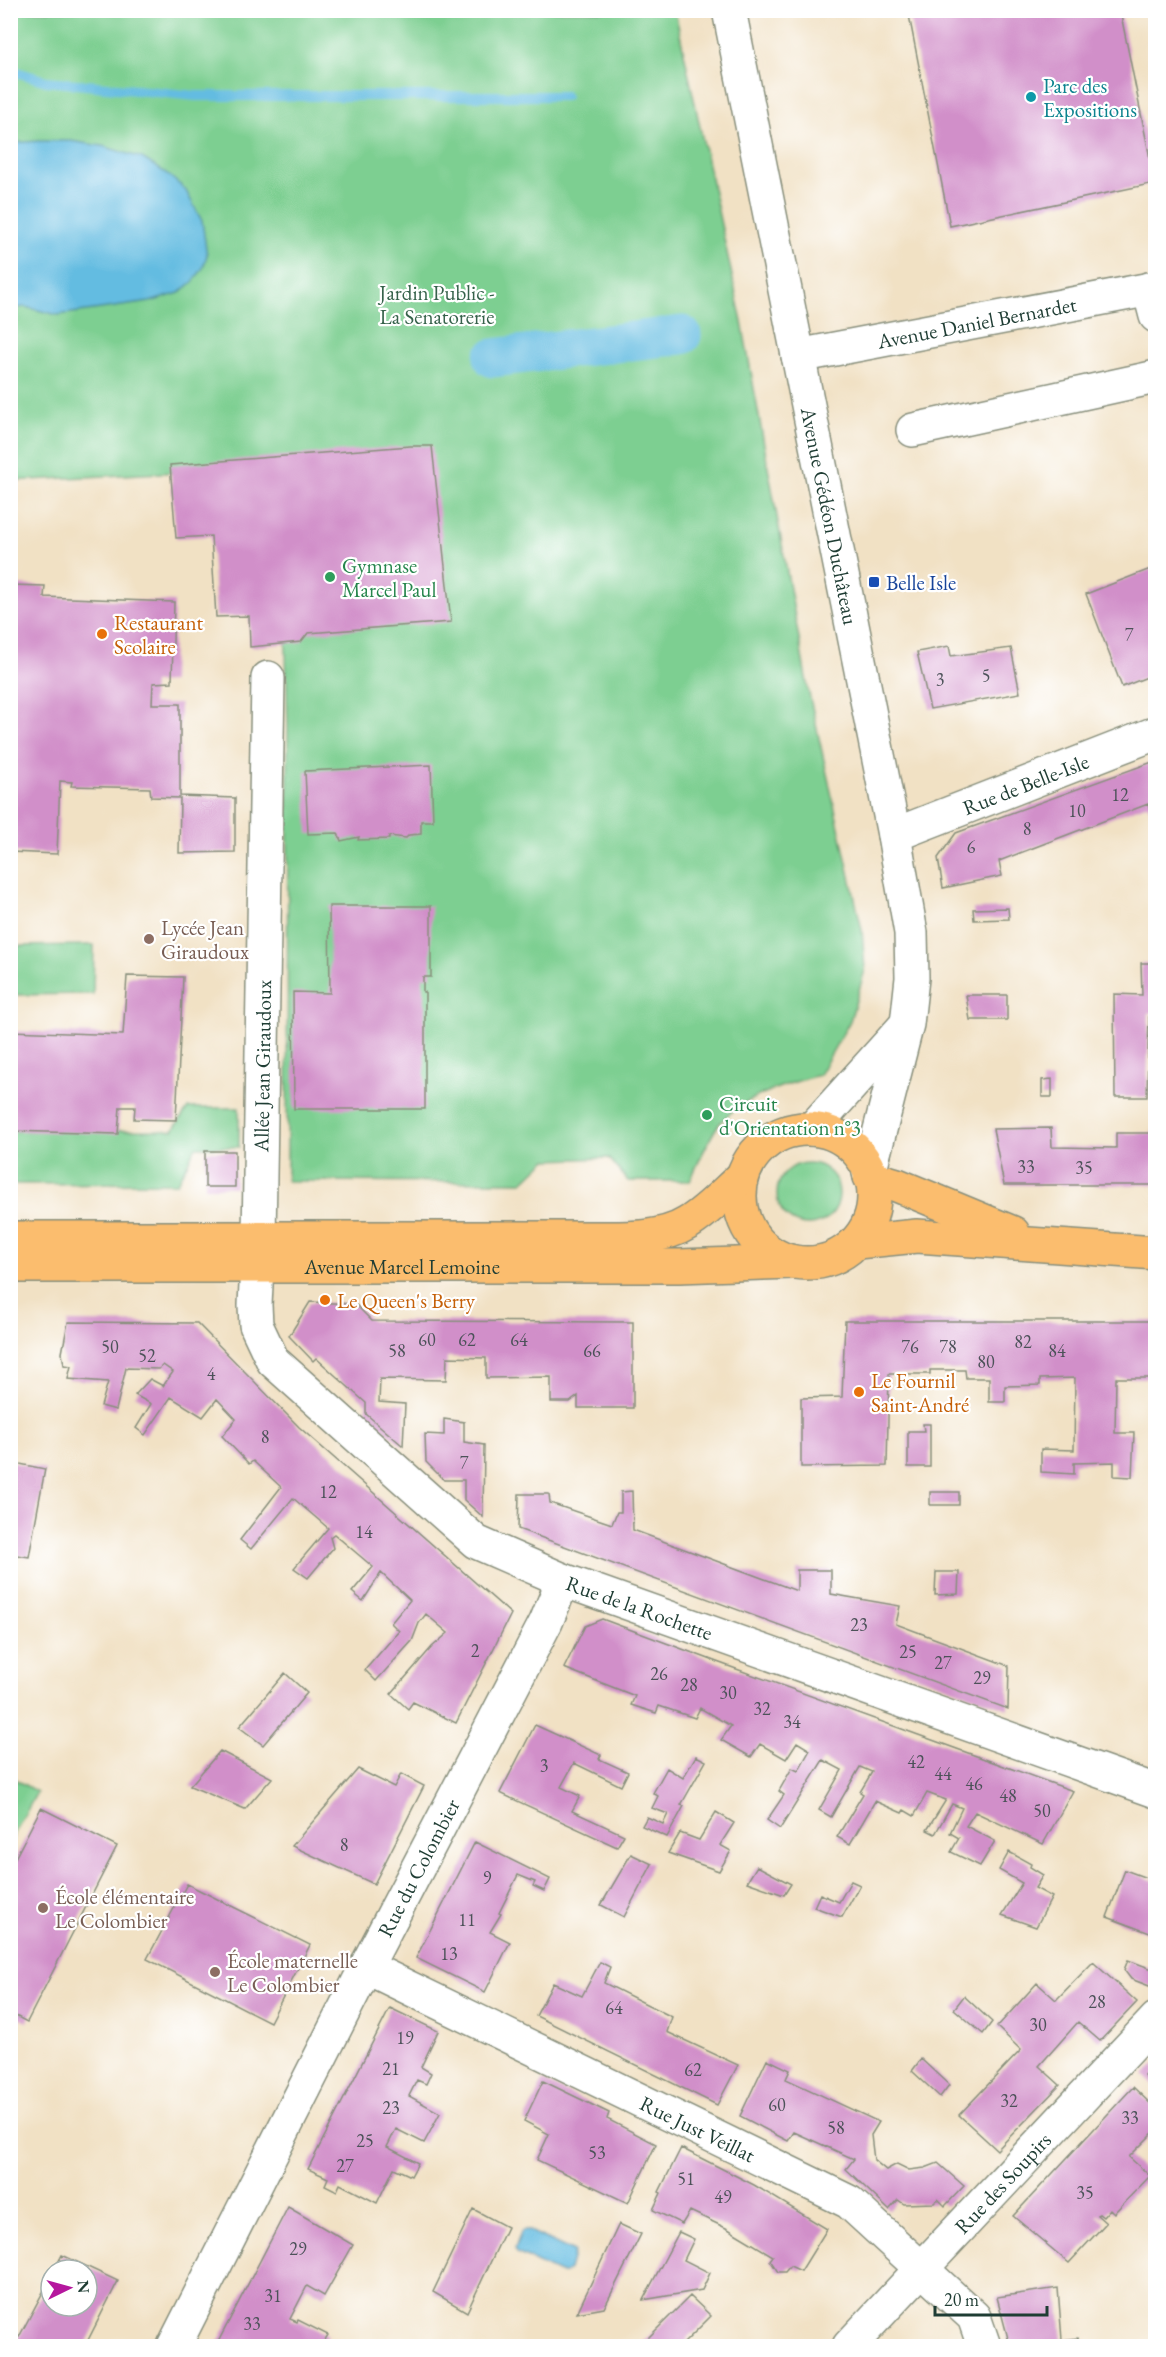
<svg xmlns="http://www.w3.org/2000/svg" width="1166" height="2357" viewBox="0 0 1166 2357" font-family="'EB Garamond',serif">
<style>
.green{fill:#7dcf91;stroke:#4e8662;stroke-width:1.5}
.water{fill:#63bce1;stroke:#417c8a;stroke-width:1.5}
.lines{fill:none;stroke-linecap:round;stroke-linejoin:round}
.stream{stroke:#63bce1;stroke-width:10}
.canal{stroke:#63bce1;stroke-width:39}
.building{fill:#d18fc9}
.minor-casing{stroke:#888f7c;stroke-width:36}
.major-casing{stroke:#888f7c;stroke-width:36}
.minor{stroke:#fff;stroke-width:33}
.major{stroke:#fbbd6e;stroke-width:33}
.culture-dot{fill:#0f9aa8;stroke:#fff;stroke-width:2}
.leisure-dot{fill:#2e9e5b;stroke:#fff;stroke-width:2}
.transit-dot{fill:#1a4fb4;stroke:#fff;stroke-width:2}
.food-dot{fill:#e8710a;stroke:#fff;stroke-width:2}
.education-dot{fill:#8d6e63;stroke:#fff;stroke-width:2}
.labels{text-anchor:middle;dominant-baseline:central;stroke-width:4.5;stroke-linejoin:round;paint-order:stroke}
.number-label{font-size:18px;fill:#4c5259}
.culture-label{font-size:21px;fill:#0d838f;stroke:#fff;text-anchor:start}
.park-label{font-size:21px;fill:#36624b;stroke:#fff}
.street-label{font-size:21px;fill:#1f3d34;stroke:#fff}
.leisure-label{font-size:21px;fill:#27864d;stroke:#fff;text-anchor:start}
.transit-label{font-size:21px;fill:#164399;stroke:#fff;text-anchor:start}
.food-label{font-size:21px;fill:#c56008;stroke:#fff;text-anchor:start}
.education-label{font-size:21px;fill:#785e54;stroke:#fff;text-anchor:start}
</style>
<rect width="100%" height="100%" fill="#fff"/>
<filter id="ink" filterUnits="userSpaceOnUse"><feTurbulence type="fractalNoise" baseFrequency=".0167" numOctaves="2"/><feDisplacementMap in="SourceGraphic" scale="12" xChannelSelector="R" yChannelSelector="G"/><feConvolveMatrix kernelMatrix="1 2 1 2 8 2 1 2 1" color-interpolation-filters="sRGB"/></filter>
<filter id="wash" filterUnits="userSpaceOnUse"><feTurbulence type="fractalNoise" baseFrequency=".008" numOctaves="4" result="noise"/><feDisplacementMap in="SourceGraphic" scale="24" xChannelSelector="R" yChannelSelector="G"/><feGaussianBlur stdDeviation="1.35" result="paint"/><feColorMatrix in="noise" values="0 0 0 0 0 0 0 0 0 0 0 0 0 0 0 0 0 1.4 0 .05"/><feComposite in="paint" operator="in"/></filter>
<g filter="url(#wash)">
<rect width="100%" height="100%" fill="#f1e1c4"/>
<!-- green -->
<path class="green" d="M11,11H675L742,322L808,689L862,930L865,970L850,1021L819,1075C789,1083 735,1100 717,1127C706,1144 698,1163 690,1181H628L609,1158L546,1160L523,1182L287,1181L288,730L285,612L179,472L11,481Z
M94,945L93,994L11,995V946Z
M188,1108H239V1147H196L177,1183L11,1184L10,1131L173,1130Z
M777 1194a31 31 0 1 1 62 0a31 31 0 1 1-62 0Z
M11,1777L37,1792L11,1840Z"/>
<!-- water -->
<path class="water" d="M39,141H71L102,146L142,158L166,173L185,189L202,221L207,255L203,268L193,282L179,293L150,302L58,315L25,307L11,309V143Z
M524,2230H528L574,2252L569,2270L565,2273H559L517,2253L515,2249L521,2232Z"/>
<g class="lines">
<!-- stream -->
<path class="stream" d="M10,70L46,81L196,96H565"/>
<!-- canal -->
<path class="canal" d="M493,358L682,335"/>
</g>
<g id="blocks">
<!-- building -->
<path class="building" d="M908,10H1120L1155,183L950,226Z
M410,446H432L451,622L308,633L301,642L250,647L249,616L216,617L211,536L176,538L170,465Z
M1153,568L1155,574V674L1122,687L1086,594Z
M10,585L45,586L44,597L174,602L172,682L153,683L152,704H180V796L235,798V852L179,853L180,798L151,797L150,788L71,786L72,782L60,781L57,854L10,852Z
M949,646L951,656L1011,648L1020,693L930,709L917,652Z
M1155,761V809L1151,813L1148,804L999,861L1002,876L943,888L938,858L956,833Z
M431,765L433,821H421V834L409,835L406,838L389,836V839L358,840L359,837L341,841L338,833L308,834L305,771Z
M329,906H431V977H423V992H425V1109H294L293,992L330,993Z
M1008,908L1009,919L974,920L973,909Z
M1141,963H1155V1013H1149L1147,1097H1115L1114,994L1142,995Z
M127,976L183,977L176,1120L134,1119L135,1107H120L118,1134L10,1131V1031L123,1035Z
M966,995H1007V1020H970Z
M1052,1079V1097H1042V1080Z
M1051,1128L1052,1147L1116,1148V1133H1152L1153,1129H1155V1185H1004L993,1129Z
M205,1151H235V1187H205Z
M310,1302L355,1304L372,1321L633,1322V1408H578V1396L570,1402H551V1377L486,1378V1358L447,1357L446,1380L380,1379L379,1402L405,1404L403,1446L366,1414V1403L316,1358L313,1361L289,1336Z
M845,1321H1155V1378H1116L1115,1433H1134L1132,1477L1114,1476V1462L1074,1463V1474L1041,1472V1449L1074,1450L1075,1378L1040,1379V1385L1005,1386V1402H989V1378H966L965,1370H930V1374H889L887,1466L801,1467V1398L842,1397Z
M68,1322L197,1323L299,1427L511,1614L456,1723L413,1702L408,1709L391,1694L432,1647L448,1633L426,1614L419,1623L412,1641L376,1681L365,1670L399,1631L391,1623L410,1600L381,1573L363,1601L352,1592L373,1567L334,1534L330,1537L333,1548L308,1578L294,1568L328,1528L293,1498L251,1549L240,1540L281,1487L253,1461L249,1464L222,1436L236,1419L217,1399L203,1417L171,1397L145,1435L136,1428L151,1404L135,1395L150,1379L163,1386L173,1372L163,1365L159,1369L126,1368L116,1410L101,1406L108,1382L68,1379L71,1366L64,1365L62,1353Z
M444,1419L464,1422V1442L484,1445L483,1517L464,1500V1480H444L426,1462L425,1434L444,1435Z
M923,1424H930V1467H908V1431H924Z
M10,1462L45,1469L29,1557L10,1554Z
M632,1491L633,1530L797,1591V1570H831V1594L900,1606L896,1624L1009,1666L1008,1709L518,1529L519,1494H549L550,1503L612,1524L617,1512H621V1492Z
M930,1492H959V1505H930Z
M936,1572H959L958,1594L935,1595Z
M602,1619L717,1662L1073,1791L1043,1844L975,1812L966,1826L995,1841L980,1866L951,1852L959,1838L950,1833L962,1808L952,1804L935,1834L927,1830L946,1800L927,1793L914,1816L904,1810L902,1813L875,1801L850,1844L837,1837L863,1794L860,1792L872,1772L860,1767L831,1817L819,1810L842,1770L823,1760L780,1829L767,1820L784,1795L779,1791L792,1768L798,1771L810,1750L797,1742L786,1759L760,1744L751,1757L721,1740L731,1726L700,1708L695,1718L659,1706L656,1713L631,1705L635,1696L564,1668L585,1626Z
M285,1673L307,1693L263,1745L239,1727Z
M535,1725L601,1755L599,1759L628,1772L621,1786L574,1763L561,1787L580,1796L572,1811L624,1835L617,1847L500,1793Z
M220,1751L272,1778L245,1809L190,1786Z
M696,1756L706,1761L681,1805L684,1806L667,1837L642,1826L647,1817L663,1824L668,1814L652,1808L658,1796L653,1793L667,1768L683,1778Z
M358,1769L394,1787L401,1774L424,1786L374,1884L292,1846Z
M41,1808L117,1846L27,2022L10,2013V1868Z
M716,1812L734,1823L720,1845L731,1851L719,1871L668,1853L680,1833L699,1840Z
M475,1842L550,1879L544,1891L533,1886L535,1882L518,1875L499,1913L501,1914L490,1932L510,1942L485,1992L416,1958Z
M1009,1852L1031,1864L1030,1867L1043,1875L1035,1888L1052,1897L1036,1927L1002,1915L1022,1883L999,1870Z
M631,1854L652,1864L624,1917L601,1905Z
M757,1866L791,1884L784,1895L747,1882Z
M1125,1870L1155,1881V1935L1107,1917Z
M851,1881L860,1885L842,1917L814,1907L820,1894L839,1902Z
M187,1884L310,1945L270,2022L147,1959Z
M1128,1960L1155,1970V1983L1152,1987L1131,1979L1124,1970Z
M600,1962L610,1967L604,1983L672,2017L667,2032L738,2065L717,2105L536,2016L553,1983L582,1996Z
M1093,1962L1137,2002L1100,2041L1078,2022L1039,2066L1060,2085L997,2150L959,2115L1021,2050L997,2027L1037,1983L1056,2000Z
M964,1996L992,2022L983,2034L954,2009Z
M390,2008L438,2031L421,2067L431,2073L426,2084L417,2080L409,2096L440,2113L424,2143L396,2129L387,2147L418,2163L411,2176L394,2168L377,2203L340,2184L337,2191L325,2185L328,2178L308,2169Z
M767,2059L790,2070L786,2079L879,2122L871,2135L874,2160L886,2170L897,2164L909,2170L925,2168L938,2163L964,2186L945,2206L938,2199L934,2203L904,2204L898,2200L889,2210L846,2169L854,2159L794,2132L788,2141L740,2116Z
M921,2059L949,2085L940,2097L912,2071Z
M1155,2063V2086L1144,2075Z
M543,2081L609,2113L607,2119L656,2144L628,2203L537,2160L549,2134L524,2121Z
M1133,2087L1155,2108V2131L1129,2157L1150,2176L1114,2213L1110,2209L1103,2217L1099,2214L1097,2215L1106,2223L1069,2263L1013,2216Z
M681,2148L754,2185L827,2229L801,2271L790,2266L785,2272H778L770,2260L773,2256L728,2229L690,2211L682,2224L653,2210L661,2193L659,2192Z
M288,2207L353,2245L324,2296L307,2286L290,2319L297,2322L298,2320L328,2335L321,2346L297,2345L296,2346H216Z
M473,2209L507,2227L467,2312L433,2292Z
M619,2224L641,2234L604,2308L577,2313Z
M679,2232L694,2239L684,2260L710,2273L702,2290L643,2300Z
M62,2255L118,2281L85,2346H10V2333L19,2337L51,2277V2306H87V2270H54Z
M1058,2288L1062,2340L1078,2338L1080,2346H1042L1041,2344L1010,2346L997,2297Z
M690,2296L711,2316L681,2346H640Z"/>
</g>
</g>
<g filter="url(#ink)">
<use href="#blocks" fill-opacity="0" stroke="#888f7c" stroke-width="1.5"/>
<g class="lines">
<!-- minor casing -->
<g class="minor-casing">
<g id="minor">
<path id="s1" d="M729,10L894,835L911,933L912,978L907,1024L869,1173"/>
<path d="M1149,289L1156,316"/>
<path id="s2" d="M798,356L1156,288"/>
<path d="M913,430L1156,377"/>
<path id="s3" d="M894,835L1156,733"/>
<path d="M812,1129L904,1027"/>
<path id="s4" d="M259,1238L268,678"/>
<path id="s5" d="M257,1265L255,1305L256,1325L273,1361L476,1542L563,1580L1156,1791"/>
<path id="s6" d="M366,1967L849,2202L974,2317L984,2346"/>
<path id="s7" d="M174,2346L366,1967L546,1622L563,1580"/>
<path id="s8" d="M849,2346L1156,2019"/>
</g>
</g>
<!-- major casing -->
<g class="major-casing">
<g id="major">
<circle cx="807" cy="1196" r="67"/>
<path d="M870,1177L897,1185L1013,1233"/>
<path d="M10,1238H573C609,1237 656,1243 688,1223C708,1211 725,1192 742,1177"/>
<path d="M857,1242L917,1236L1156,1253"/>
<path id="s9" d="M10,1266H679L793,1262"/>
</g>
</g>
<!-- minor -->
<use href="#minor" class="minor"/>
<!-- major -->
<use href="#major" class="major"/>
</g>
</g>
<!-- markers -->
<circle class="culture-dot" cx="1031" cy="97" r="6"/>
<g class="leisure-dot">
<circle cx="330" cy="577" r="6"/>
<circle cx="707" cy="1115" r="6"/>
</g>
<rect class="transit-dot" x="868" y="576" width="12" height="12" rx="3"/>
<g class="food-dot">
<circle cx="102" cy="634" r="6"/>
<circle cx="325" cy="1300" r="6"/>
<circle cx="859" cy="1392" r="6"/>
</g>
<g class="education-dot">
<circle cx="149" cy="939" r="6"/>
<circle cx="43" cy="1908" r="6"/>
<circle cx="215" cy="1972" r="6"/>
</g>
<g class="labels">
<!-- number labels -->
<g class="number-label">
<text x="1129" y="634">7</text>
<text x="986" y="675">5</text>
<text x="940" y="679">3</text>
<text x="1120" y="794">12</text>
<text x="1077" y="810">10</text>
<text x="1027" y="828">8</text>
<text x="971" y="846">6</text>
<text x="1026" y="1166">33</text>
<text x="1084" y="1167">35</text>
<text x="427" y="1339">60</text>
<text x="467" y="1339">62</text>
<text x="519" y="1339">64</text>
<text x="1023" y="1341">82</text>
<text x="110" y="1346">50</text>
<text x="910" y="1346">76</text>
<text x="948" y="1346">78</text>
<text x="397" y="1350">58</text>
<text x="592" y="1350">66</text>
<text x="1057" y="1350">84</text>
<text x="147" y="1355">52</text>
<text x="986" y="1361">80</text>
<text x="211" y="1373">4</text>
<text x="265" y="1436">8</text>
<text x="464" y="1462">7</text>
<text x="328" y="1491">12</text>
<text x="364" y="1531">14</text>
<text x="859" y="1624">23</text>
<text x="475" y="1650">2</text>
<text x="908" y="1651">25</text>
<text x="943" y="1662">27</text>
<text x="659" y="1673">26</text>
<text x="982" y="1677">29</text>
<text x="689" y="1684">28</text>
<text x="728" y="1692">30</text>
<text x="762" y="1708">32</text>
<text x="792" y="1721">34</text>
<text x="916" y="1761">42</text>
<text x="544" y="1765">3</text>
<text x="943" y="1773">44</text>
<text x="974" y="1783">46</text>
<text x="1008" y="1795">48</text>
<text x="1042" y="1810">50</text>
<text x="344" y="1844">8</text>
<text x="487" y="1877">9</text>
<text x="467" y="1919">11</text>
<text x="449" y="1953">13</text>
<text x="1097" y="2001">28</text>
<text x="614" y="2007">64</text>
<text x="1038" y="2024">30</text>
<text x="405" y="2037">19</text>
<text x="391" y="2068">21</text>
<text x="693" y="2069">62</text>
<text x="1009" y="2100">32</text>
<text x="777" y="2104">60</text>
<text x="391" y="2107">23</text>
<text x="1130" y="2117">33</text>
<text x="836" y="2127">58</text>
<text x="365" y="2140">25</text>
<text x="597" y="2152">53</text>
<text x="345" y="2165">27</text>
<text x="686" y="2178">51</text>
<text x="1085" y="2192">35</text>
<text x="723" y="2196">49</text>
<text x="298" y="2248">29</text>
<text x="273" y="2295">31</text>
<text x="252" y="2323">33</text>
</g>
<!-- culture labels -->
<g class="culture-label">
<text x="1043" y="85">Parc des<tspan x="1043" dy="24">Expositions</tspan></text>
</g>
<!-- park labels -->
<g class="park-label">
<text x="437" y="292">Jardin Public -<tspan x="437" dy="24">La Senatorerie</tspan></text>
</g>
<!-- street labels -->
<g class="street-label">
<text stroke="none"><textPath href="#s2" startOffset="182">Avenue Daniel Bernardet</textPath></text>
<text stroke="none"><textPath href="#s1" startOffset="516">Avenue Gédéon Duchâteau</textPath></text>
<text stroke="none"><textPath href="#s3" startOffset="141">Rue de Belle-Isle</textPath></text>
<text stroke="none"><textPath href="#s4" startOffset="172">Allée Jean Giraudoux</textPath></text>
<text stroke="none"><textPath href="#s9" startOffset="392">Avenue Marcel Lemoine</textPath></text>
<text stroke="none"><textPath href="#s5" startOffset="548">Rue de la Rochette</textPath></text>
<text stroke="none"><textPath href="#s7" startOffset="537">Rue du Colombier</textPath></text>
<text stroke="none"><textPath href="#s6" startOffset="369">Rue Just Veillat</textPath></text>
<text stroke="none"><textPath href="#s8" startOffset="224">Rue des Soupirs</textPath></text>
</g>
<!-- leisure labels -->
<g class="leisure-label">
<text x="342" y="565">Gymnase<tspan x="342" dy="24">Marcel Paul</tspan></text>
<text x="719" y="1103">Circuit<tspan x="719" dy="24">d'Orientation n°3</tspan></text>
</g>
<!-- transit labels -->
<g class="transit-label">
<text x="886" y="582">Belle Isle</text>
</g>
<!-- food labels -->
<g class="food-label">
<text x="114" y="622">Restaurant<tspan x="114" dy="24">Scolaire</tspan></text>
<text x="337" y="1300">Le Queen's Berry</text>
<text x="871" y="1380">Le Fournil<tspan x="871" dy="24">Saint-André</tspan></text>
</g>
<!-- education labels -->
<g class="education-label">
<text x="161" y="927">Lycée Jean<tspan x="161" dy="24">Giraudoux</tspan></text>
<text x="55" y="1896">École élémentaire<tspan x="55" dy="24">Le Colombier</tspan></text>
<text x="227" y="1960">École maternelle<tspan x="227" dy="24">Le Colombier</tspan></text>
</g>
</g>
<!-- margin -->
<rect width="1166" height="2357" fill="none" stroke="#fff" stroke-width="36"/>
<!-- north arrow -->
<g transform="translate(69 2288) rotate(85)"><circle r="28" fill="#ffffff" stroke="#a5b1ae" stroke-width="1.5"/>
<path d="M0-4.5L10 22L0 15L-10 22Z" fill="#b5179e"/>
<text y="-9" font-size="16" font-weight="bold" text-anchor="middle" fill="#1f3d34">N</text>
</g>
<!-- scale -->
<path d="M935 2306v9h112v-9" fill="none" stroke="#1f3d34" stroke-width="3"/>
<text x="944" y="2306" font-size="18" fill="#1f3d34" stroke="#ffffff" stroke-width="4.5" paint-order="stroke">20 m</text>
</svg>
